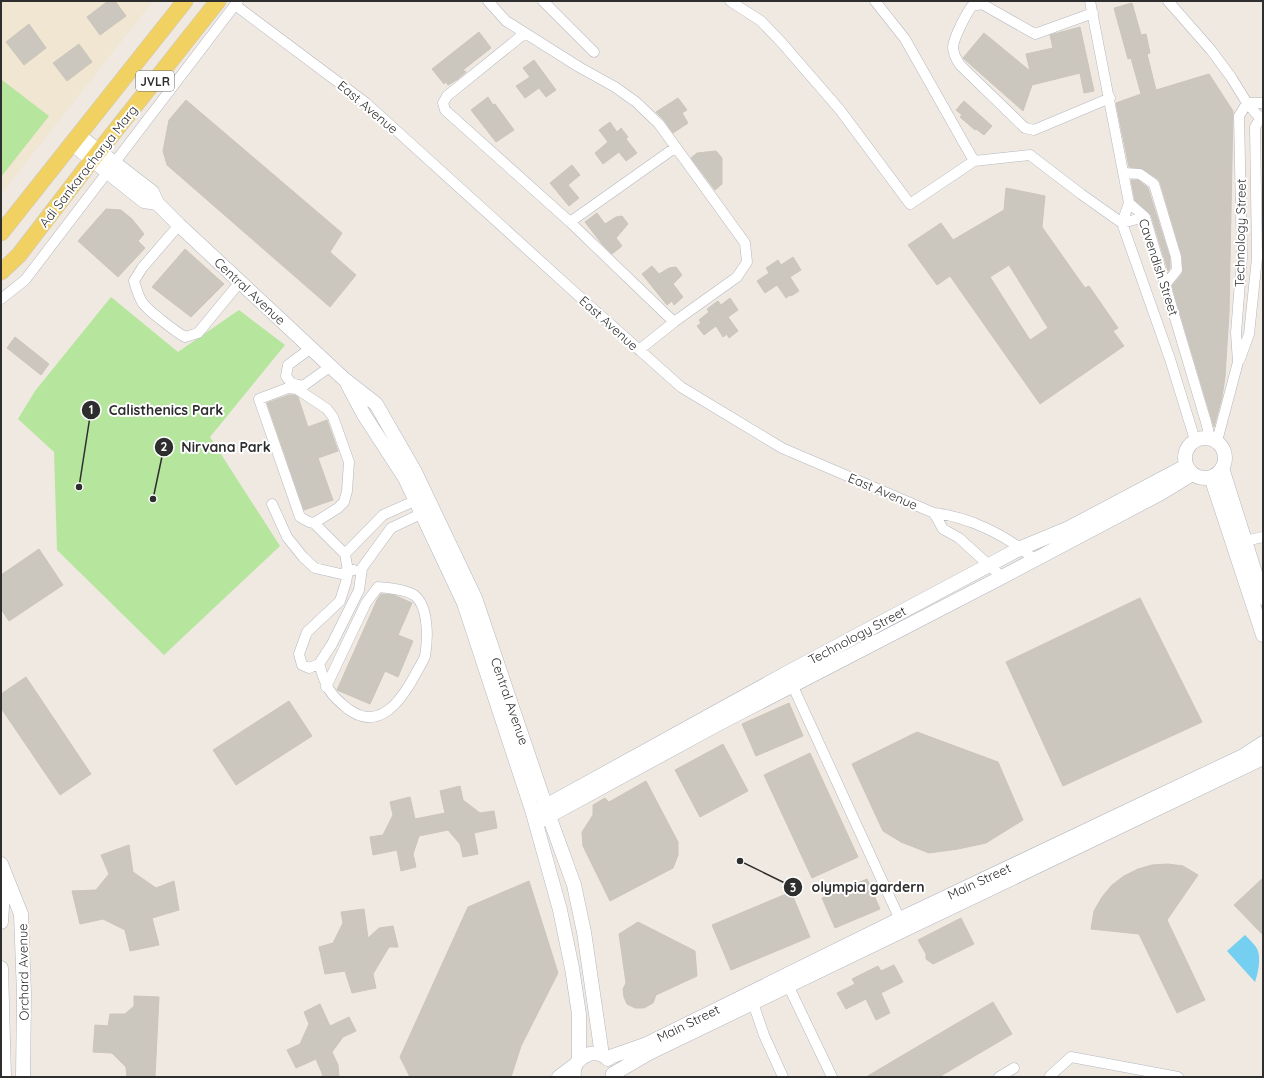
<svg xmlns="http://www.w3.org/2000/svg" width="1264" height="1078" viewBox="0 0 1264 1078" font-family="Quicksand,sans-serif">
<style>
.education{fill:#f0e6d1}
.green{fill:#b6e59e}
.water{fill:#75cff0}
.building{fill:#cbc7bf;stroke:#cbc5ba;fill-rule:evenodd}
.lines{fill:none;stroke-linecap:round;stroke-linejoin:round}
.street-casing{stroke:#b4b7c1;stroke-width:11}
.secondary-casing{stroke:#b4b7c1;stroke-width:15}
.primary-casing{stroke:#c9c9c9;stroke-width:17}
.street{stroke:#fff;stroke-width:10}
.secondary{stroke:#fff;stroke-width:14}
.primary{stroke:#f2d163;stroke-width:16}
.labels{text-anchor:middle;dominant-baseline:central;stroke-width:4;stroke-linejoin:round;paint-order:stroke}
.shield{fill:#fff;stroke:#6d6d6d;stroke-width:1}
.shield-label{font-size:12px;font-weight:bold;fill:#2e2e2e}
.street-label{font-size:13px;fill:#2e2e2e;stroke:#fff}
.leader{fill:none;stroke:#2e2e2e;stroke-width:1.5}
.callout-dot{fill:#2e2e2e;stroke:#fff;stroke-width:1.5}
.mark-label{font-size:12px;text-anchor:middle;font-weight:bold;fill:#fff}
.callout-label{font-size:14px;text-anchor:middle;font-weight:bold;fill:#2e2e2e;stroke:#fff;stroke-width:4;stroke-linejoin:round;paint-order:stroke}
</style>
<rect width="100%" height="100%" fill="#efe9e1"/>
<!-- education -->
<path class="education" d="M1,1H153L1,194Z"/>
<!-- green -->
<path class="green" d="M2,80L49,116L1,177V82Z
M111,297L178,352L239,310L285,345L210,437L280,546L164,655L57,550L54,452L18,419L35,391Z"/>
<!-- water -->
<path class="water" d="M1245,935C1249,939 1253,943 1256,947C1262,956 1258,973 1255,982L1227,951Z"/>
<!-- building -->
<path class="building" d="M108,1H115L126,16L100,35L87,17Z
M1132,3L1141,35L1146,34L1150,53L1147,54L1156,90L1209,74L1233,111L1229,313L1225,377L1222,397L1214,427L1172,286L1182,274L1183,270L1182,256L1160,182L1158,179L1143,169L1129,167L1116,103L1141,94L1131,58L1128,59L1114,8Z
M29,24L46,48L24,65L6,42Z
M1080,27L1094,91L1084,93L1080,73L1032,85L1023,111L963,58L984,33L1030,71L1026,54L1053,48L1050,35Z
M479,32L491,48L463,70L466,72L458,79L448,85L446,82L444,84L432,69Z
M79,44L92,62L67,81L53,63Z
M534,60L556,90L546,97L539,88L525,98L516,86L530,77L523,68Z
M488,97L493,105L495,104L514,130L496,142L471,110Z
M678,98L687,110L682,113L688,123L673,133L664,120L656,112Z
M186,100L342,233L330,252L356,275L330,307L167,165L163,151L169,120Z
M964,101L992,126L984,135L976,129L975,130L960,117L962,115L956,110Z
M610,122L617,132L621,128L628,137L626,139L637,153L626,161L619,152L603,164L595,153L608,142L599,130Z
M716,151L722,158V184L715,190L691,158L697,153Z
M572,165L580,175L568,185L579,198L569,206L550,183Z
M1131,180H1138L1148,188L1170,258V268L1168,271L1151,215L1135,200Z
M1006,188L1045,196L1042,227L1085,288L1089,286L1118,328L1113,331L1124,346L1040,404L950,276L937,285L908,245L941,223L953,240L1004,210ZM1009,265L1048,328L1030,340L990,277Z
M106,209L121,210L132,219L144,234L138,241L145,248L118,277L78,241Z
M597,213L605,224L616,217L622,216L628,224L616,238L622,246L612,254L602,244L585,222Z
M185,249L224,284L191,317L152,287Z
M793,257L801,270L790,277L799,291L791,296L790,295L786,298L777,285L765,293L757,281L769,273L766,268L778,260L781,265Z
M652,266L659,274L669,268L676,267L682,275L673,284L683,297L674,305L672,301L667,305L642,274Z
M730,298L738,310L728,317L738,331L729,338L727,334L723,337L716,326L704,335L697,326L701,323L699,320L709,312L707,309L718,301L721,305Z
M15,337L49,364L41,375L7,348Z
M289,395H295L298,397L308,427L327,420L338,451L318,458L333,500L304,510L267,403Z
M39,549L63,585L9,621L1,609V575Z
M381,594L394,595L412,603L398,635L413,641L398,677L385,671L370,704L337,690L377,600Z
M1140,598L1202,722L1063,786L1006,662Z
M26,677L91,774L60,795L1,708V694Z
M289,701L312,736L236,785L213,750Z
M789,703L803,736L756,756L742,724Z
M917,732L998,762L1023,820L986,843L958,849L929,853L901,842L883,831L852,764Z
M723,744L748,791L700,817L675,770Z
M810,753L858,857L812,878L764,775Z
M646,781L678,842V855L673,868L610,901L583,846L582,832L593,815V805L605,798L609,802Z
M460,786L463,800L480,813L494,811L497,828L474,833L478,854L463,857L460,844L448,830L419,836L413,854L416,867L401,871L397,850L373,855L370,837L383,835L393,815L390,802L410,797L415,819L445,813L440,791Z
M129,845L133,872L156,888L174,881L179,910L152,918L159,945L130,951L125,930L103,919L80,924L72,891L96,890L109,874L101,855Z
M1168,864L1183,866L1198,875L1167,920L1205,1000L1177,1013L1139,934L1091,929L1094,911L1102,897L1112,885L1124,876L1138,869L1152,865Z
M1263,878V935L1234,905Z
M867,879L880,909L835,928L822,898Z
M529,881L558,973L521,1046L511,1077H410L400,1057L468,907Z
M791,892L810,937L731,970L712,925Z
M364,909L368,938L379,928L393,926L398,947H389L373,974L376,988L352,993L345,971L325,974L319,947L333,943L343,923L341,912Z
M961,918L974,944L933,964L926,959V954L918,940Z
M638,922L695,951L697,976L656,995L653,1003L644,1008H635L627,1004L624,997L623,989L626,983L619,934Z
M894,965L903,982L881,993L890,1013L876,1020L866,999L846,1009L837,993L855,984L852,979L878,966L881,971Z
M134,996L159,997L155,1077H127L126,1067L112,1053L93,1052L95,1025L108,1026L110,1014H125L134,1006Z
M993,1002L1012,1034L939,1077H866Z
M320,1004L330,1026L349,1017L356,1031L343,1037L332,1052L338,1065L339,1077H323L322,1073L316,1059L296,1068L287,1050L300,1044L309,1024L304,1012Z"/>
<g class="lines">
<!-- street casing -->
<g class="street-casing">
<path id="street" d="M488,1L506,21L579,67L615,87L636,102L659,124L745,243L747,262L737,277L674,322L639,350
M543,1L594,52
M730,1L761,21L782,43L840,110L910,204L974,161L1030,155L1081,194L1122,223L1145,217
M875,1L905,39L974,161
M1090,1L1129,203L1122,223L1170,359L1195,440
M1168,1L1211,50L1231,77L1247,103L1260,118
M235,5L366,103L581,298L681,387L782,448L934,513C970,517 1008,536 1035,560
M1093,13L1035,34L982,4L972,6C966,14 954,37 953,47C953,54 956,59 960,65L1025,128L1034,130L1110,98
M525,33L447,96L443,103L445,110L570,222L674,322
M1247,103H1263
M1124,173L1140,174L1154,184L1176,257L1177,270L1165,285
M1129,203L1145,217L1206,422L1210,438
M570,222L676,147
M179,225L142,268L134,281C136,288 138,295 142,302C147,310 176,332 185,337L198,333L240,282
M1,299L25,280L238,1
M311,348L288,365L286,376L291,383L303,386L331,366
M1240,359L1249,334L1257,258L1255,127L1261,117L1263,116
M288,388L297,389L327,409L333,417L349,462L347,491L344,502L338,508L314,523L309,522L300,517L259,399Z
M1217,441L1238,362L1236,333L1242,257L1239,116L1247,103
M272,504L287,537L303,557L315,568L341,574L348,571
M934,513L943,529L959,538L1002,577
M314,523L345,554L348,571L354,570
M1240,542L1263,537
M345,554L383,515L421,498
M348,571L346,582L340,601L307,632L299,654L302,665L309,668L319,664L332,644L359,590L362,568L391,528L427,511
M319,664C326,687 329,694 348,709C379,732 401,701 415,675C418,669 423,662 425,656C428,639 429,606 414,595C404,589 389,588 378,587L366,603L326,687
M790,680L902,924
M786,981L832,1077
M753,1003L764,1035L783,1077
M999,1077L1014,1068
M1050,1077V1076L1071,1057L1178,1077"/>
</g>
<!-- secondary casing -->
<g class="secondary-casing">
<path id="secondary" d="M78,135L152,192L157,203L179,225L344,379L376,404L415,472L475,598L549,816L574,885L584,932L602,1055
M71,143L144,201L157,203
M348,385L364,415L405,478L464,603L533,813L560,910L572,968L579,1014V1059
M1185 458a20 20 0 1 1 40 0a20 20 0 1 1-40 0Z
M1222,468L1263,598
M1211,477L1263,635
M533,813L787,673L1021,548L1069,528L1186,466
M536,823L716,725L1002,577L1161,493L1192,474
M1,864L21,914L24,994L23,1077
M1,922L4,875
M1,968L4,1077
M607,1058L647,1044L900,919L1243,756L1263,743
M613,1074L649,1053L904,930L1263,758
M559,1077L575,1065
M574,1077C571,1058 594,1046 608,1059"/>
</g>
<!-- primary casing -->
<g class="primary-casing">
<path id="primary" d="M1,233L185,1
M1,272L19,255L92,160L218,1"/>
</g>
<!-- street -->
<use href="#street" class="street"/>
<!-- secondary -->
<use href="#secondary" class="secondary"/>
<!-- primary -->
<use href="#primary" class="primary"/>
</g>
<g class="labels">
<!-- shield labels -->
<rect class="shield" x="136" y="71" width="38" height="20" rx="3"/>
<g class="shield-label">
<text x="155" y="81">JVLR</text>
</g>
<!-- street labels -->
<g class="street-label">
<text transform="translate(368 107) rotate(40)">East Avenue</text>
<text transform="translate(88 166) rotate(-52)">Adi Sankaracharya Marg</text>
<text transform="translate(1240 233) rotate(-89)">Technology Street</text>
<text transform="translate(1159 267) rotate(72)">Cavendish Street</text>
<text transform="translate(250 291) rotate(43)">Central Avenue</text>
<text transform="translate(609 323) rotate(42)">East Avenue</text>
<text transform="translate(883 491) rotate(23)">East Avenue</text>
<text transform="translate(857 635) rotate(-28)">Technology Street</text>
<text transform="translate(510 701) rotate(71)">Central Avenue</text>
<text transform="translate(979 881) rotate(-25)">Main Street</text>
<text transform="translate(23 972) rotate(-91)">Orchard Avenue</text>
<text transform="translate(688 1023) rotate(-26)">Main Street</text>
</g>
</g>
<!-- callouts -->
<path class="leader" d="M79 487L91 410M153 499L164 447M740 861L793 887"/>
<g class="callout-dot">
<circle cx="79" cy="487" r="4"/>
<circle cx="153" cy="499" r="4"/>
<circle cx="740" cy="861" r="4"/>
<circle cx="91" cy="410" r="10"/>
<circle cx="164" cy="447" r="10"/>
<circle cx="793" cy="887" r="10"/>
</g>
<g class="mark-label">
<text x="91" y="414">1</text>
<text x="164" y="451">2</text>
<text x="793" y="892">3</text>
</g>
<g class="callout-label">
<text x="166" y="415">Calisthenics Park</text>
<text x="226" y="452">Nirvana Park</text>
<text x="868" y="892">olympia gardern</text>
</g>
<!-- border -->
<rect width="1264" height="1078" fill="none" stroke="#2e2e2e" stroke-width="4"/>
</svg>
